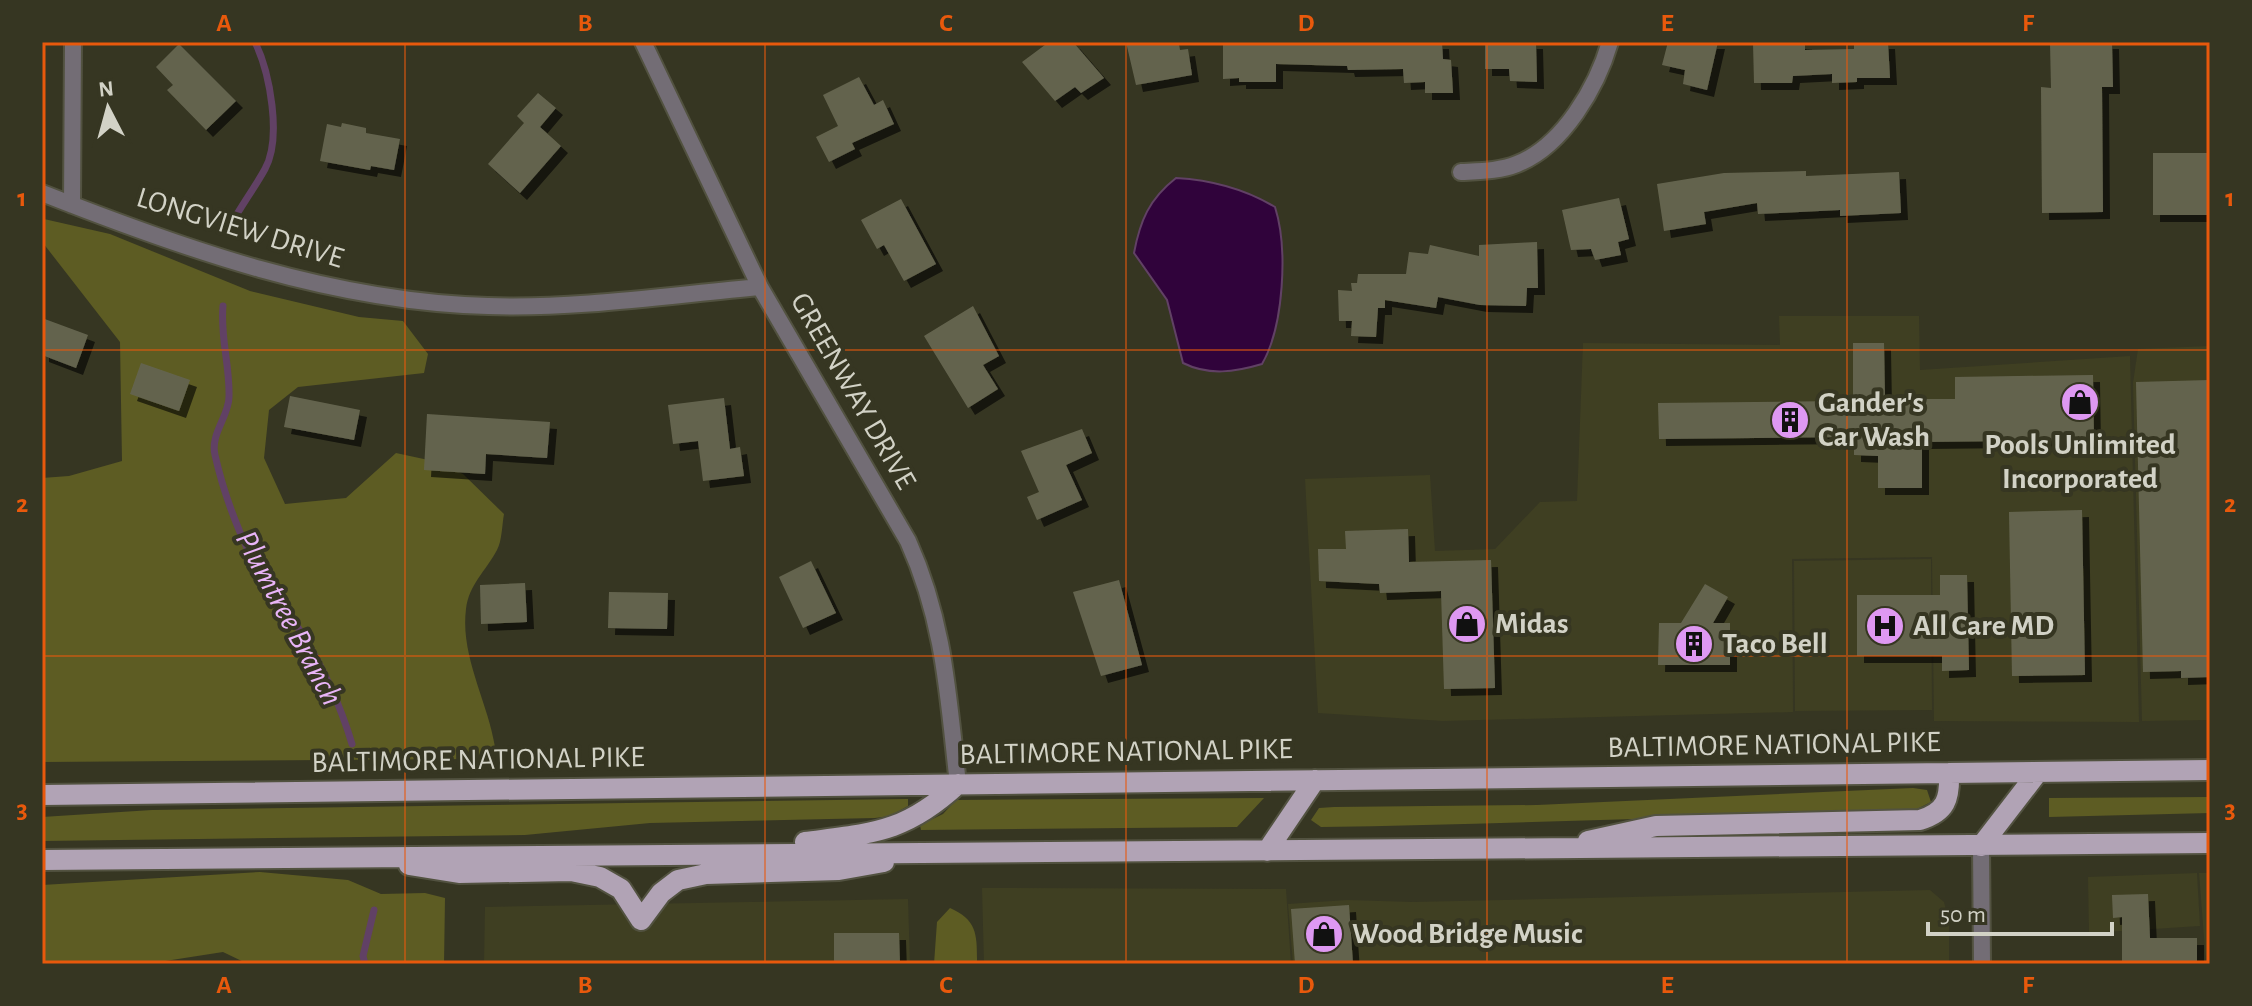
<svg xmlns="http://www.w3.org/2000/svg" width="2252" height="1006" viewBox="0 0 2252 1006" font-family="'Alegreya Sans',sans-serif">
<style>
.built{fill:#3f3f22}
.green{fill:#5d5c23}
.water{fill:#30033b;stroke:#614165;stroke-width:2}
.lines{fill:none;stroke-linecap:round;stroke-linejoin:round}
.stream{stroke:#614165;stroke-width:7}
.building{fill:#64644e;filter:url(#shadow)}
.street-casing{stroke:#525240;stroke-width:20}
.primary-casing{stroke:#525240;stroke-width:24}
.street{stroke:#736d75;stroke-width:16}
.primary{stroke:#b1a3b5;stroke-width:20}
.grid{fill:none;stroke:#e8590c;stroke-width:2;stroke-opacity:0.55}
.labels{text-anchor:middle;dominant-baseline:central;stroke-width:8;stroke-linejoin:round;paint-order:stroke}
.street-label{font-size:30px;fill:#d2d2c6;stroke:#363622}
.poi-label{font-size:30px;font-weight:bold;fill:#d2d2c6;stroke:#363622;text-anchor:start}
.water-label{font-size:32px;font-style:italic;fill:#e8b4f7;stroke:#363622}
.neatline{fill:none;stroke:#e8590c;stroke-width:3}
.grid-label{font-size:26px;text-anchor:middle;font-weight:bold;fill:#e8590c}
</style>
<defs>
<filter id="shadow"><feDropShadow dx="7" dy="7" stdDeviation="0" flood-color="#0009"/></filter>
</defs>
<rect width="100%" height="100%" fill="#363622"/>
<!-- built -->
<path class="built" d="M1779,316H1919L1920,370L2130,356L2139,722L1934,721L1932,557L1792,559L1793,712L1443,721L1318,713L1305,479L1430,475L1435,551L1495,549L1540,502L1577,501L1583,343L1780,345Z
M2210,346V720L2142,721L2133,383L2138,349Z
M1931,559L1932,710L1795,711L1794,561Z
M2197,873L2200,926L2089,933L2088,877Z
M2199,873H2210V964H2206Z
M982,888L1286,889L1291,964H984Z
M1930,890L1944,902L1949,922V964H1293L1288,904L1347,900L1413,902Z
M908,899L910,964H484L485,907Z"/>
<!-- green -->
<path class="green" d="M44,219L110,234L250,291L359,317L403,321L428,354L424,373L298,387L269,410L264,458L285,504L346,498L396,453L433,461L463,474L504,514C502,525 502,541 497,550C486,571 469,584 466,609C460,656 488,702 495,747L474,759L42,762V478L69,476L122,461L120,342L43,243Z
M1913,788L1927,790L1931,802L1911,812C1714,815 1518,824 1321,827L1311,820L1319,808L1334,807L1537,805Z
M2210,797V813L2049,817V798Z
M1264,798L1237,827L921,830L920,825L943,814L956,800Z
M908,799V806L890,816L875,818L650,823L525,835L42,841V817L152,810Z
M260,872L348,880L381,894L425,893L445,898L444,964H248L223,952L146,964H42V885Z
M950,908C978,920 977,936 977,964H934L937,922Z"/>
<!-- water -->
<path class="water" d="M1176,178C1211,180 1245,189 1275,207C1288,248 1284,326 1262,364C1235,372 1209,376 1183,363L1167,300L1134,253C1140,221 1149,199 1176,178Z"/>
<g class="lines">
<!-- stream -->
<path class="stream" d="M229,228C240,207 254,189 265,169C282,138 270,73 255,42
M223,306C220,337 230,365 229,397C229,416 210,434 215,455C226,504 248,558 276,600C284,612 295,621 302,634C324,669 340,704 352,744
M365,964L363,956L374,910"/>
</g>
<!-- building -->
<path class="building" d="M1049,42H1073L1104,78L1081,93L1075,87L1055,101L1022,62Z
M1126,42L1179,44L1180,50L1188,49L1192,75L1136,85Z
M1223,42H1442L1443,59L1451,60L1453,93H1425V82L1404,83L1403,69L1348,70L1347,66L1276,64V82H1239V78L1223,79Z
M1485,42H1536L1537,82L1510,81L1509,69H1485Z
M1668,42H1718L1707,90L1683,84L1685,70L1662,65Z
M1753,42H1805V50L1854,49V42H1888L1890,78H1857V82L1832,83V74L1793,76L1792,83H1754Z
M2050,42H2112L2113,87H2102L2103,212L2042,213L2041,87L2051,88Z
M179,44L236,101L206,130L167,90L173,85L156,67Z
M859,77L874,105L883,100L894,124L852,143L855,149L829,162L816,137L838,126L823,95Z
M538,93L556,108L540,127L561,146L520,193L488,164L524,123L517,116Z
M342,123L366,128V133L400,139L394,170L371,166L370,170L320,161L327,124L341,127Z
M2153,153H2210V215H2153Z
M1806,171V176L1899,172L1901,213L1840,216V210L1758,214L1757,203L1704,212L1706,224L1664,231L1657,184L1724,173Z
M1619,198L1629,239L1618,242L1621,255L1595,260L1591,249L1571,250L1562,210Z
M901,199L936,264L904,281L884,245L877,249L861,220Z
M1537,242L1538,288H1527L1526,306L1480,305L1438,297L1436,308L1385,300V308H1378L1376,337L1351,336L1352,321H1339L1338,290L1352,291L1351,283H1357L1358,274H1406L1409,252L1428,254L1430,245L1479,256V245Z
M973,306L999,356L983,365L998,389L968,408L924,336Z
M42,318L88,335L76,368L42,355Z
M1853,343H1884L1885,399H1955V377L2093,375L2094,440L1922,442V488H1878V456L1854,455V437L1659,439L1658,403L1853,401Z
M141,363L190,380L179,411L130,394Z
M2210,380V677L2181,678V671L2143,672L2136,382Z
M290,396L360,410L354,440L284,427Z
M724,398L730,449L740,447L744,476L703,481L698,441L673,444L668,405Z
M427,414L550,422L547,458L486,454L485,474L424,470Z
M1082,429L1092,453L1066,465L1082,500L1037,520L1027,497L1039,492L1021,451Z
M2082,510L2085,675L2012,676L2009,512Z
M1408,529L1409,562L1491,560L1495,688L1444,689L1441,591L1380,593L1379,584L1319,581L1318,549H1346L1345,531Z
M811,561L836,613L803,628L779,577Z
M1940,575H1967L1969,670L1942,671V656H1857V595H1940Z
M1119,580L1142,665L1101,676L1073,592Z
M525,583L527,622L481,624L480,585Z
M1705,584L1728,597L1713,623H1730V665H1658L1659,623H1681Z
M609,592L668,593L667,629L608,628Z
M2148,894L2150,938H2197V964H2122V917L2113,918L2112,895Z
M1349,905L1353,964H1295L1291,909Z
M834,933H899L900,964H834Z"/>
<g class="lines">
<!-- street casing -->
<g class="street-casing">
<path id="street" d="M643,42L760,287L908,541C945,623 948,697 958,784
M1461,172C1480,171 1500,171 1517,164C1563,146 1597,87 1610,42
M42,193C184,249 333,302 488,306C578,309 670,295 760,287
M72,205L73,42
M1981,846L1982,964"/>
</g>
<!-- primary casing -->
<g class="primary-casing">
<path id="primary" d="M42,795L2210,770
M1588,841L1656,826L1920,820C1946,812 1950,799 1949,773
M805,842C873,833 905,833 958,784
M1981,846L2038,772
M1267,851L1315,780
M42,860L2210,843
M409,865L459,873L571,871L600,877L621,889L641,920L661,893L678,880L706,874L839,870L884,862"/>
</g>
<!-- street -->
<use href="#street" class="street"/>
<!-- primary -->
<use href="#primary" class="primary"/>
</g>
<!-- grid -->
<path class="grid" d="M405,42V964M765,42V964M1126,42V964M1487,42V964M1847,42V964M42,350H2210M42,656H2210"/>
<!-- icons -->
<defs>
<g id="shop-disc" transform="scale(2)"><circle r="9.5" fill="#de98f2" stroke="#363622"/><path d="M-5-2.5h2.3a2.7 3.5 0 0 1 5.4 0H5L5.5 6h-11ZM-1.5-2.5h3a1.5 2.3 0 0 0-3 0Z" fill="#111"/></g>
<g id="building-disc" transform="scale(2)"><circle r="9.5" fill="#de98f2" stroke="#363622"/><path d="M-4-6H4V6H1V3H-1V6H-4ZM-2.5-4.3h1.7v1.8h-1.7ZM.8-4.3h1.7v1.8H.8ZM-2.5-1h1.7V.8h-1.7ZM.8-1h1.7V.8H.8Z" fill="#111"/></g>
<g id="hospital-disc" transform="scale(2)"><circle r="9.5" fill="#de98f2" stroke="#363622"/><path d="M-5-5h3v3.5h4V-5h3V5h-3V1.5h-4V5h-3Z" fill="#111"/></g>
</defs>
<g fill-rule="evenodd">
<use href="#shop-disc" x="2080" y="402"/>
<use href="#building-disc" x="1790" y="420"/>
<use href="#shop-disc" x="1467" y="624"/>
<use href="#hospital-disc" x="1885" y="626"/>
<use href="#building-disc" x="1694" y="644"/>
<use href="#shop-disc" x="1324" y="934"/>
</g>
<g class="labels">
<!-- street labels -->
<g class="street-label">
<text transform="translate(240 228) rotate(17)">LONGVIEW DRIVE</text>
<text transform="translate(853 391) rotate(60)">GREENWAY DRIVE</text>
<text transform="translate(1774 745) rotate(-1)">BALTIMORE NATIONAL PIKE</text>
<text transform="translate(1126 752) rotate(-1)">BALTIMORE NATIONAL PIKE</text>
<text transform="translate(478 760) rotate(-1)">BALTIMORE NATIONAL PIKE</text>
</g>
<!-- poi labels -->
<g class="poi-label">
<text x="1818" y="403">Gander's<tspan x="1818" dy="34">Car Wash</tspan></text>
<text x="2080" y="445" text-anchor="middle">Pools Unlimited<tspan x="2080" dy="34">Incorporated</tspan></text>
<text x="1495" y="624">Midas</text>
<text x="1913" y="626">All Care MD</text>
<text x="1722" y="644">Taco Bell</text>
<text x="1352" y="934">Wood Bridge Music</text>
</g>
<!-- water labels -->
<g class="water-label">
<text transform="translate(289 618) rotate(62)">Plumtree Branch</text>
</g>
</g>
<!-- border -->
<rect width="2252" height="1006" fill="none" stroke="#363622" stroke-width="88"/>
<!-- north arrow -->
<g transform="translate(108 108) rotate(354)" stroke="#363622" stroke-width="6" paint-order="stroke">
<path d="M0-6L14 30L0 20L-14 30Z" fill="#d2d2c6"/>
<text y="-12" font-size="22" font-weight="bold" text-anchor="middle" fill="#d2d2c6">N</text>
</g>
<!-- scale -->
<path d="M1928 922v12h184v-12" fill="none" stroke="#d2d2c6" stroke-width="4"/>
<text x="1940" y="922" font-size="24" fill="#d2d2c6" stroke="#363622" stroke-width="6" paint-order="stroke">50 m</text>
<rect x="44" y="44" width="2164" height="918" class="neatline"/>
<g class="grid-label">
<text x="224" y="31">A</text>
<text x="585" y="31">B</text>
<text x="946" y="31">C</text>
<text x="1306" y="31">D</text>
<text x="1667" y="31">E</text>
<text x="2028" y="31">F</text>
<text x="22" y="206">1</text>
<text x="2230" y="206">1</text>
<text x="22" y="512">2</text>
<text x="2230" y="512">2</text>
<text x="22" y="818">3</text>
<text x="2230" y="818">3</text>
<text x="224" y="993">A</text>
<text x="585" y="993">B</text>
<text x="946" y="993">C</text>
<text x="1306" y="993">D</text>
<text x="1667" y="993">E</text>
<text x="2028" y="993">F</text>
</g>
</svg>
